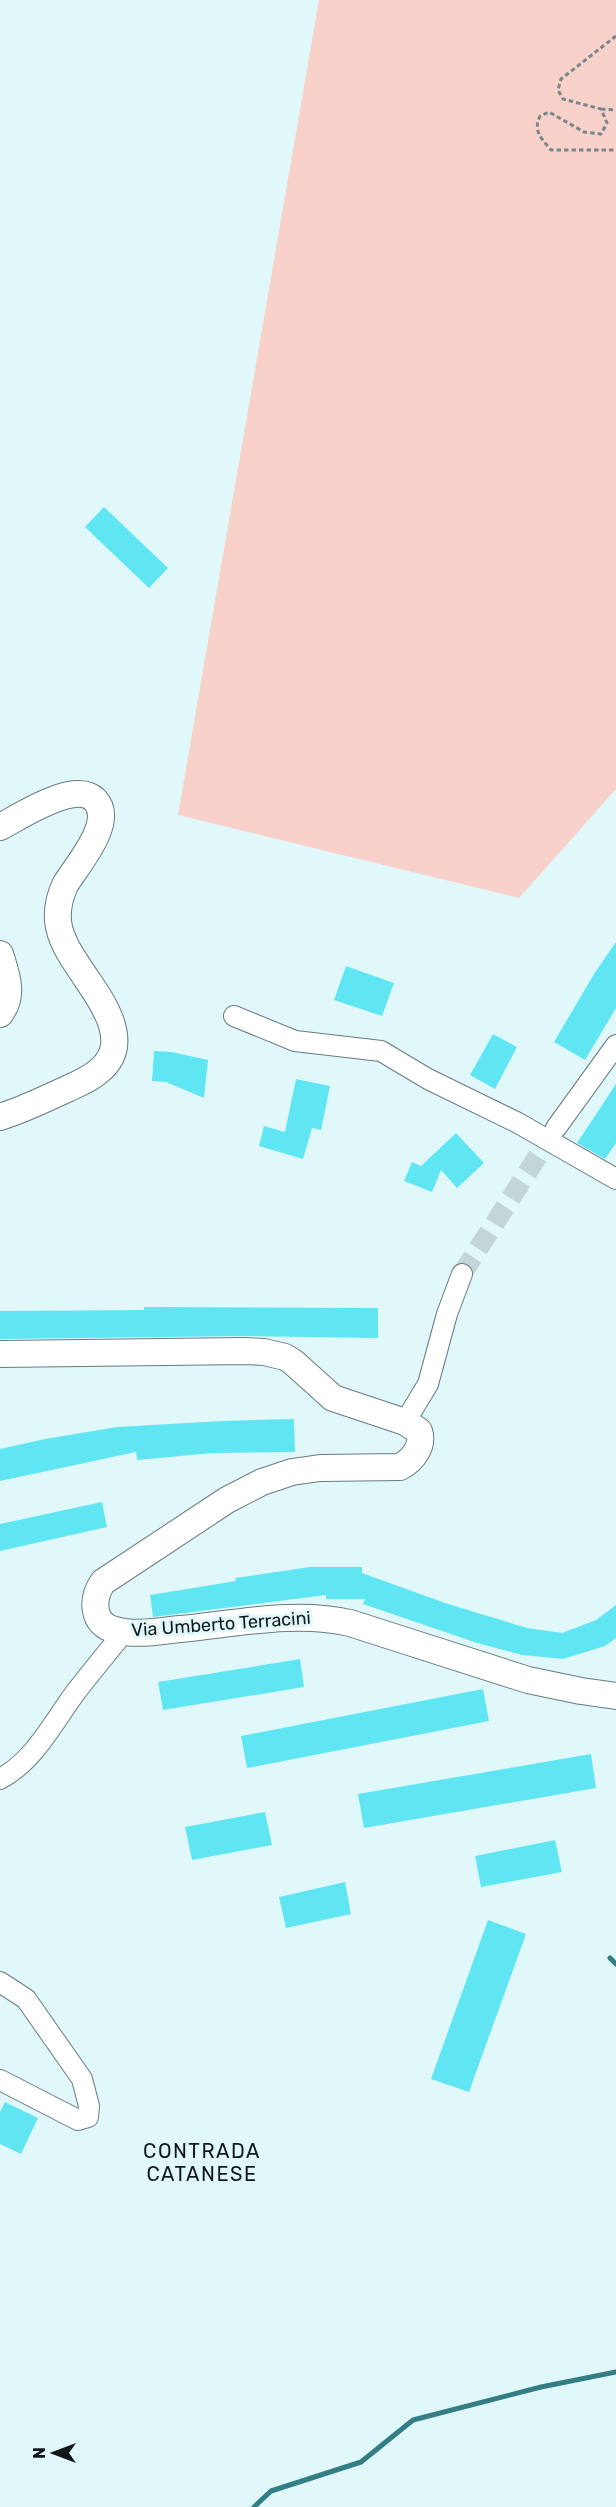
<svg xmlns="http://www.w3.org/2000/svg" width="616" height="2507" viewBox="0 0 616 2507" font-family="Rubik,sans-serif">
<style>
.green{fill:#f8d1cb}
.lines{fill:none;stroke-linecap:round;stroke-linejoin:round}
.stream{stroke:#337d84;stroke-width:5}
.building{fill:#60e6f3}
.minor-tunnel{stroke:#c2d6d9;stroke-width:20;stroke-dasharray:20 10;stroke-linecap:butt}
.minor-casing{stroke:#667b7e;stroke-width:22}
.tertiary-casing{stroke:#667b7e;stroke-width:28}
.path{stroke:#788789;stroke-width:3;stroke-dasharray:4.5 3;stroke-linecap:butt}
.minor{stroke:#fff;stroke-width:20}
.tertiary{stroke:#fff;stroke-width:26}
.labels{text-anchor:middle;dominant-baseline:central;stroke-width:6;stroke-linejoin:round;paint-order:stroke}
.street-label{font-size:18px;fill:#101819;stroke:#e1f8fb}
.neighbourhood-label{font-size:20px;letter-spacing:1.5px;fill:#101819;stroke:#e1f8fb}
</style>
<rect width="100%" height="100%" fill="#e1f8fb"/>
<!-- green -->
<path class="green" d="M319,0H616V789L519,898L178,815Z"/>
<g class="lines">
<!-- stream -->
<path class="stream" d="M610,1958L616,1964
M254,2507L271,2491L361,2462L413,2420L541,2387L616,2372"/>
</g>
<!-- building -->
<path class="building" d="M104,507L168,568L149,588L85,527Z
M616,942V1008L585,1060L554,1042L594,974Z
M346,966L394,983L382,1016L334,1000Z
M493,1034L517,1047L495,1089L470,1075Z
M154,1051L172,1052L208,1060L204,1098L166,1082L152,1081Z
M296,1079L330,1086L321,1130L312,1128L303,1159L259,1146L264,1126L285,1132Z
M616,1084V1143L605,1159L577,1143Z
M456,1133L484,1163L457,1188L441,1170L432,1192L404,1181L412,1162L421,1166Z
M144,1307L378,1308V1338L245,1336L0,1339V1311L144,1310Z
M294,1419L295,1452L213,1453L137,1460L136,1452L0,1481V1449L45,1439L117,1427L222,1421Z
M102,1502L107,1527L0,1551V1524Z
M310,1567H362V1573L448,1604L527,1628L562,1633L596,1620L616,1605V1638L605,1646L563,1659L522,1655L477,1643L363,1604L365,1599H326V1595L153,1617L150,1595L236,1581L235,1578Z
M300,1659L304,1687L163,1710L158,1682Z
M483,1689L489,1721L247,1768L241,1736Z
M591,1754L596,1788L364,1828L358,1794Z
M265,1812L272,1845L192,1860L185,1827Z
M555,1840L562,1872L481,1887L475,1856Z
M345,1882L351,1914L286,1928L279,1897Z
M488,1920L526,1934L469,2092L431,2079Z
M5,2102L38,2118L21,2154L0,2144V2112Z"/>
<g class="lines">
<!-- minor-tunnel -->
<path class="minor-tunnel" d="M462,1274L556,1128"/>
<!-- minor casing -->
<g class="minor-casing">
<path id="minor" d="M234,1016L295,1041L381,1051L428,1079L518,1123L616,1179
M556,1128L616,1045
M405,1422L428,1384L447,1314L462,1274
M0,1779C34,1761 53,1723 75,1693C91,1672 108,1652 124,1632
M0,1982L26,1999L82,2079L89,2106L88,2117L78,2120L0,2080"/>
</g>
<!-- tertiary casing -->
<g class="tertiary-casing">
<path id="tertiary" d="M0,827C21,816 75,780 95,800C116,822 76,866 65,885C60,896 57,909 58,921C60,942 75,961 86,978C104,1004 132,1044 99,1071C90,1079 78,1084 67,1089C45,1099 23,1110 0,1117
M0,954C6,974 15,995 0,1014
M0,1354L245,1351L264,1352L285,1357L293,1362L333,1398L405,1422L419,1431C424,1446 413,1460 400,1467L320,1468L292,1472L262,1482L227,1500L103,1582C91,1599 92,1625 115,1630C136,1636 159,1631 180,1629C235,1624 295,1610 350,1623L528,1680L581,1691L616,1696"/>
</g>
<!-- path -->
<path class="path" d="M616,36L561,79L558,90L563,99L601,109L607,123L601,134L584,132L549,112L540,116C533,131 541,138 551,150H616
M601,109L616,110"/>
<!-- minor -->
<use href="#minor" class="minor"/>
<!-- tertiary -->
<use href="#tertiary" class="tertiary"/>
</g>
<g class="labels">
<!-- street labels -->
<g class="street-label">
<text transform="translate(221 1624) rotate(-4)">Via Umberto Terracini</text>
</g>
<!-- neighbourhood labels -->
<g class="neighbourhood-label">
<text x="202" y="2151">CONTRADA<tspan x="202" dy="23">CATANESE</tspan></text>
</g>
</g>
<!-- north arrow -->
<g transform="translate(54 2453) rotate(270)" stroke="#e1f8fb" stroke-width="4.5" paint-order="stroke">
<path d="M0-4.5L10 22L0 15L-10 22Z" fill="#101819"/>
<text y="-9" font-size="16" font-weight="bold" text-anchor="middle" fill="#101819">N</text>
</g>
</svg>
